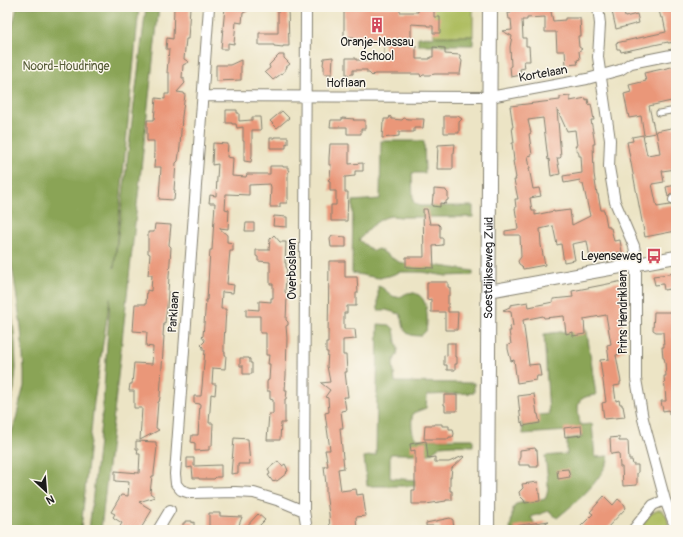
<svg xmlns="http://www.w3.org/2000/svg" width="683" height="537" viewBox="0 0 683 537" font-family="Pangolin,sans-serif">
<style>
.green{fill:#aebd60;stroke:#656c3e}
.forest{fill:#8aa456;stroke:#536039}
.building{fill:#ea9779;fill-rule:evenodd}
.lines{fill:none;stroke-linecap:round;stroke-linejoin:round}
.service-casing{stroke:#848070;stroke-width:7}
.minor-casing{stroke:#848070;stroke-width:12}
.tertiary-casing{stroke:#848070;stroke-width:14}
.secondary-casing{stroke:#848070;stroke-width:16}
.service{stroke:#fff;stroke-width:5}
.minor{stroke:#fff;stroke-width:10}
.tertiary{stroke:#fff;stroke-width:12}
.secondary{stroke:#fff;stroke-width:14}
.labels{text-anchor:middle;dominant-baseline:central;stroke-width:3;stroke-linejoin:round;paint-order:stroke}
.poi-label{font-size:12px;fill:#1c1c1c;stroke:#fbf7ec}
.park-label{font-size:12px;fill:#565c37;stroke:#fbf7ec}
.street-label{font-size:12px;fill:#1c1c1c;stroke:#fbf7ec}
</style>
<rect width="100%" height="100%" fill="#fbf7ec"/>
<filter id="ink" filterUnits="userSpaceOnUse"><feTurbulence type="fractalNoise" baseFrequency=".025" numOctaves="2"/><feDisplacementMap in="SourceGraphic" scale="8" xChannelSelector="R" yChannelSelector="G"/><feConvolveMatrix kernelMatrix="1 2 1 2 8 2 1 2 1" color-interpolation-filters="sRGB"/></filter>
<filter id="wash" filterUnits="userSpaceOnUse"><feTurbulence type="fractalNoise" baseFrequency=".012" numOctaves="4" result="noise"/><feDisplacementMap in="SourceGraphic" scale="16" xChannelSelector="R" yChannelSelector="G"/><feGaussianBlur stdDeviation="0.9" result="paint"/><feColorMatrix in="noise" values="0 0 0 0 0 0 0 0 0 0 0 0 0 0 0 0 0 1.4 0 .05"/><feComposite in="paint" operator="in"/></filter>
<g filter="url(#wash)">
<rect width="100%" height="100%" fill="#ece4c5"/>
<!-- green -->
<path class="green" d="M432,7H473V36H434Z
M658,510H661C668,514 669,522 668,530H638L650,514Z"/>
<!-- forest -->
<path class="forest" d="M17,7H138L139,8L114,268L146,7H159L101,530H89L103,405L110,298L94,402L81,530H7V447L16,419L20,401L24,386V371L21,327L14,278L7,240V49Z
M473,36V45H418V37Z
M381,141H424L425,173H412L413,201L416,204L420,206H473V217H401C398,217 394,216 391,216C377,218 367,231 359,240L373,251L378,249C387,253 397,264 407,264C410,264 412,263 414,262L460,269L473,271V275L446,276L423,272H400L389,276L378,278L352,273L353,201L380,199Z
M7,281L10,293L15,343L16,368L14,389L7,417Z
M378,286C386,288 389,296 396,297C402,298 403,294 408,293C410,292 412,293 414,293C429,296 428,320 426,331L421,336C399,336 406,326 400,314L386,310H378Z
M378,324L390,325L394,329L396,342L398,349L397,355L394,360L393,364L395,382L474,383V393L427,395L426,408L413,413C411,420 411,433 416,439H473V446L453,445L440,446L430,454H390V478L415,480V486H367L364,457L376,455Z
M585,329L587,332L596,395C573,397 578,407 580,425L592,424L595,457L608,456C609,460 607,463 605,467C594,488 575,503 557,518L549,511L531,517L536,526L527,530H510L513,509L516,504C526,501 536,502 545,499C551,490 546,467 545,456L567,454V439L582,437L581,432L567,431L523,434L521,417L549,414L544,334Z"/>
<g id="blocks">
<!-- building -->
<path class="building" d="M174,7H190L188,39H186L184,59L189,62L183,65L182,78H184V81L185,83L177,92L184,93L185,95L182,116L180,147L178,161L176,163L174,190H175L174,200L159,199L161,167H154L155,154H154V141H147V120H154L156,98L165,99V94H169V73H167L169,49H166L167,38L173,39Z
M225,7H256L243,13L242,23L236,22L234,44L228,43V49H221Z
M278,7H288L289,46H283V47L274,46V45H259V33H278Z
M344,7H400V12H418V7H433V9H434V17H440V33H433V26H427V25L411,24V46H416V59H430V57H433V47L445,48V54L460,55V58L462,61L460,74H435L429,75H423L421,77L420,74H374L372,76L369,73H367V70H353V74L346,75V58H356V60H384V43H379L380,41H366V43H357V39H354V37H344Z
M511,7H522L523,11L546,9V7H550L553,21L565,20V18H580L581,36H578L579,47L582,49L579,51L580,59L577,60L578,64L566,65L565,51H557L556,32H545V17L527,18V20H522L523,38H526V46H529L530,61H524L525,68L520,69L521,75L511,77L510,66H511L510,47L512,36L502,31L512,30L511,19H509L508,13H511Z
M611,7H623L625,17L637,14L639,23L616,29Z
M658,7H676V42L668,43V42L621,52L620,49H617L616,43L666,32L663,18H661Z
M279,55H284V58L290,64L285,68V71L273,80L265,72L270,68L269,65Z
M333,57L332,74H324V66L323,65L324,58Z
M241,60V80L216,81V65H230Z
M676,66V100L649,106L655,133L644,135L641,116L629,118L624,94L631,92L629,85L646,81L644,73Z
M570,96V101L586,98V100L588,99L589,105L591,104L594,120H591L595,144H593L594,174L597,194H598L601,210H604L607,226H609V228H611L614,241L620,240L622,252L590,258L587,241L572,244L575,260L564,262L561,244L557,245L553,226L540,229L541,245L545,265L523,269L522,266L519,264L518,261L521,257L520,235H505V231L518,229L515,208H516L515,199H518L514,180H516L515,178H516L513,161H514L512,143H514L512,127H513L510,106L560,100V97ZM557,109L567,131L575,130L577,146H575L579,154V156H581L582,173L563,176L564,183L580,180L581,184H583L590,216L572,225L570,210L554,212V211L535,215V211H532L530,198L541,196L539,188L533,189L529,168H530L528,156L532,155L529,134L531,133L528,120L543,118L548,160L549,159L551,176L560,174L557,158H560L561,157Z
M226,110H237V113H239V121L252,120V117H260L261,130H252V155L251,162L244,161V141H243V127L237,128L236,124H232V123H226Z
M282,111L289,118L277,128L270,121Z
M390,116L392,119L402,120L404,118L409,119H424L423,128H414V132H399V136L382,138L383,122H384V119H389Z
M444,116H458L462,119L459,122V133H444Z
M342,118L354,119L353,120H365V129H361V134H347V127H330L331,120H342Z
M676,127V169L662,171L664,182L652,184L657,207L670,205L676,206V231L645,237L627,142L633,141L632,137L643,135L647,155L660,153L656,131Z
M274,137H288V144L286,143V148H270V138H274Z
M213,143L228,144L227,157L233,158L232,176L246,177L247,174H270V166H283V167H288V170H290L288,173V200H287V203H280V207H270L271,187L270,184L249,185V195L226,194L225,209L229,210L228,229L219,228L227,235V242L233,243V251H230L227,284L234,285L233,293L222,292L221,309H226L224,343V352H225V355H226L225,369L213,368L212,384H216L215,395L211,394L210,410L209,423H213L212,446H209V450L195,451V443L191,442L192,435H198L200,404L194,403V396H201L202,387L205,350H203V347L201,345L205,341L202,337L203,336L206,300H207L210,250H212L215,203H209L210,195L216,196L217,178L218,164L212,165Z
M330,144H349V164L363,163V171H355V176L345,177V192H348L347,221H331V205H336V191H330V181L328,180L330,178L331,165H329V158Z
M455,144L454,153H453V169H437L438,145Z
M676,185V194H671L668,197L666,187Z
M434,189L446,190V191L448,193V200L446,201V204L440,203V207L432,206L433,195H434Z
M423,209H427L430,224H438L440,226V238H443V245L433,246L434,268L406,267V257H424Z
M274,216L287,217V227L273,226Z
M246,223H254V231H245Z
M155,224L171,225L169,245L171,247L167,307L165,323L164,322L163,336H164L160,397L159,402H158L156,428L159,430L140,440L142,408H134V391H129L130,384H132L134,363L152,364L153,347L146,346L147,332L133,331L135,304H146L147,290L151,291L152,275H148L150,254L148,253V232H154Z
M274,235L280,242H286L285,263H286V267L287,268L285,292L288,295L287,297L286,320L288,322V325L286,326L287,338L286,375L285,390H287L286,399H285V423H281L280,440H267L269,414H273V400L270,399V391H267V382L268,380H269L270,364H268L269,355H266V333H260V316H246V309L259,310V301L271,302V298H273V284H270V262L258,261V257L256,256V250H269L270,239Z
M332,236L346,237V247H331L330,239Z
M329,261H345V277H357L358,293H356V306H347V313H344V329H355L356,339L343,340V355H346L347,372H345L348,397H344L346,410L341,411L343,428H340L344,468L338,469L341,491L356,489L357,495L363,494L366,516L356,517L357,530H330L329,514L326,493V485L324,466H328L325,450H330L325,413L329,412L328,398L325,397L330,390L321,383L330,382L327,366L328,352H326V343H328V339Z
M676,273V288L664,290L663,284L655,285L653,276Z
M623,281L626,296L622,297L624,313H621L625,351H620V354L616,355L621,382H620V385L614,386L616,401L619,400L620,404H622V406H623L625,417L604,419L602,403L606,402L600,360L609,359L607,345L611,344L606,315L584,319L585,334L573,336V332L566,334L564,316L544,318L543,316L523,320L529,365L539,364L541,376H537L536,380L517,383L514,360L511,361L508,349V345L511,344L509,331H511L510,327L513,326L511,312L503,310L510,307V305L528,302L529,307L553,302V299L573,297L572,291Z
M427,282H448V287L450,288V295H448V312H458L457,330H445V312H431V299L427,300Z
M654,312H674L673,338L676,337V413L669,414V410L663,411L661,401H666L664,376H666L665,362L664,358H663L662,347H664L663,332H656L653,330Z
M447,343H455V357H457V364H455V370H447V365H444V355L447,356Z
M240,358H249V359H250V363H252V374H243V366H240Z
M534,394L537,414H538L540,423L523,426L522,422L521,423L518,396Z
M444,395H457V411H445V405H444Z
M434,424H442V426H449V429H453L454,434L453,437H449V439H424L425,425H434Z
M581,426L582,435L565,437L564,428Z
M619,437V441H628L629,460H632L633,465H638V473H637V485L623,486L622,467H620L619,453L611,454L610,438Z
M234,438L248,439L250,464H238V473L231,474Z
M136,441L156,442V446L157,447L154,473V476H152L150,493L155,497L139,502L152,510L140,530H118L122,523L114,518L113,517L115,514L111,512L121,495L128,496L129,482L115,481V471L139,473L140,454H137L138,449H136Z
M426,441L428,458L435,457V462H449L463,456L464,457L452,468L451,477H450V491H452V500H446V501L426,504H412V490H415V450L411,451L410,444Z
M535,448L536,450H537L538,467H530V465H519V459L520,457V450Z
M187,458H194V466L221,465V477H216L214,479H199V478H193L192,467L187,468Z
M278,461L282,466L285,464L287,468L288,471L286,472L287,473L277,481L275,480L273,482L268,475L270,474L268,469Z
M568,469L570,477L558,479L557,470Z
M538,482L540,501L525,503L524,500L520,496L519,492L523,488L522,484Z
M604,496L613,505L618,499L625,505V506L626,508L605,530H577L593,514L590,512Z
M209,513H220V516L242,517L237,530H209Z
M258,514L265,520L255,530H243Z
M450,518L453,520L454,530H440V526H426V523Z
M185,521H192V523L194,522V530H183V523H185Z
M549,521L534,530H515L514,526Z"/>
</g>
</g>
<g filter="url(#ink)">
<use href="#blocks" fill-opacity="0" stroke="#848070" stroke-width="1"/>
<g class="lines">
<!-- service casing -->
<g class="service-casing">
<path id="service" d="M659,113L676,110"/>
</g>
<!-- minor casing -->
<g class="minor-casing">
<path id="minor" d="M209,7L175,474L176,484L181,490L190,493L235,492L254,493L280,501L304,511
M306,7L304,511L307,530
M598,7L600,24L598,57L610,140L609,167L615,202L634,246L636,257V379L643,419L665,500
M203,96L490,97L587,79L620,70L631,63L676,54
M674,200H676
M158,530L170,510
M633,530L653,505L665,500L675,526L673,530"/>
</g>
<!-- tertiary casing -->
<g class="tertiary-casing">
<path id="tertiary" d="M489,291L676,257"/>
</g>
<!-- secondary casing -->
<g class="secondary-casing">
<g id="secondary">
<path id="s1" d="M487,530L490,7"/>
</g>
</g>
<!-- service -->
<use href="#service" class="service"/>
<!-- minor -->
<use href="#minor" class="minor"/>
<!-- tertiary -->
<use href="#tertiary" class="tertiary"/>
<!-- secondary -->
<use href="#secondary" class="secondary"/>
</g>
</g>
<!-- icons -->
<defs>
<g id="building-bare" transform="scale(1.2)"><path d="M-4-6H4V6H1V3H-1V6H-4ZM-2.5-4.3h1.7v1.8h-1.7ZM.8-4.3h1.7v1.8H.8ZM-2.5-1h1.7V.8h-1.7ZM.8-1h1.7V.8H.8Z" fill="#d1495b" stroke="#fbf7ec" stroke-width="2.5" paint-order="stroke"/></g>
<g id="bus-bare" transform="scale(1.2)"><path d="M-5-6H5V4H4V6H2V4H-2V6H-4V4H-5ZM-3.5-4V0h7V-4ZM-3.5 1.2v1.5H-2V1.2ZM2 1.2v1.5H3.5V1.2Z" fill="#d1495b" stroke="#fbf7ec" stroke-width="2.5" paint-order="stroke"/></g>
</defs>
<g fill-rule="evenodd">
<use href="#building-bare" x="377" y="25"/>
<use href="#bus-bare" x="654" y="256"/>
</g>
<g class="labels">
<!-- poi labels -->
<g class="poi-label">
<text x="377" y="42">Oranje-Nassau<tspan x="377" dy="14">School</tspan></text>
<text x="642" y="256" text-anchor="end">Leyenseweg</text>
</g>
<!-- park labels -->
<g class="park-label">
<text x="66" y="66">Noord-Houdringe</text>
</g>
<!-- street labels -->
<g class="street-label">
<text transform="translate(543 74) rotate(-10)">Kortelaan</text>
<text x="346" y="83">Hoflaan</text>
<text transform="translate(292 269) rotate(-90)">Overboslaan</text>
<text stroke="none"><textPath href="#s1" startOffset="262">Soestdijkseweg Zuid</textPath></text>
<text transform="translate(174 312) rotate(-86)">Parklaan</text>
<text transform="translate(623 312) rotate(-90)">Prins Hendriklaan</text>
</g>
</g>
<!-- margin -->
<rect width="683" height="537" fill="none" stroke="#fbf7ec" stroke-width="24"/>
<!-- north arrow -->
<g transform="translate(46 491) rotate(154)" stroke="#fbf7ec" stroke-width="3" paint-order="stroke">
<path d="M0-3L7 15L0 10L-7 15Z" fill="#1c1c1c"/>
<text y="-6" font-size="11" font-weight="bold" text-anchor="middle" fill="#1c1c1c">N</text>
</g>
</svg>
